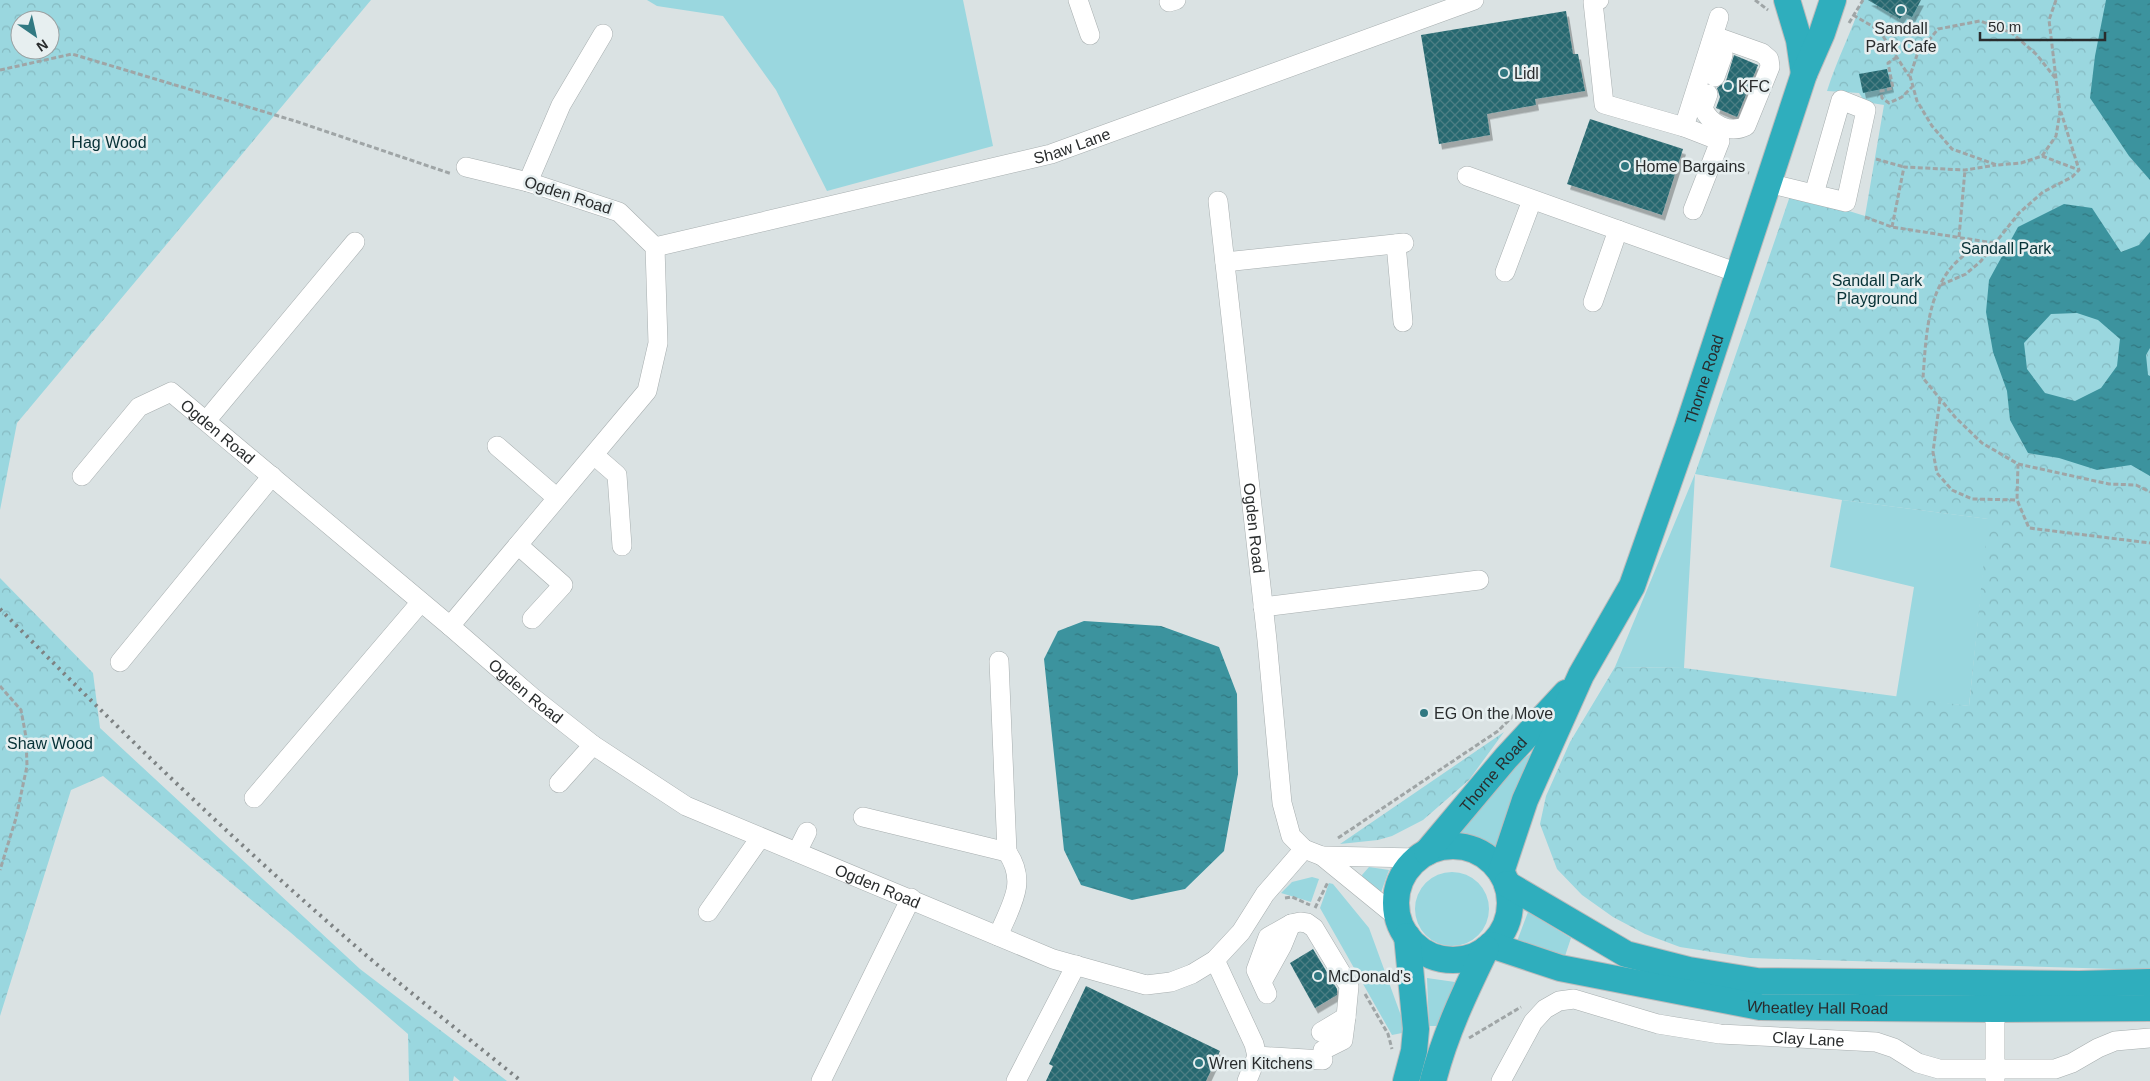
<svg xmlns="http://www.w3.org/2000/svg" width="2150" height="1081" viewBox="0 0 2150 1081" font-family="Helvetica,sans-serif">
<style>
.green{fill:#9ad7df}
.forest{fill:url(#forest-crowns);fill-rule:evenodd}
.water{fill:url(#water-ripples);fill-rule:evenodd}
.building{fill:url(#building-cross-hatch);filter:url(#shadow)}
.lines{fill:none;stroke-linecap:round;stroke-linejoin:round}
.minor-casing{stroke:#a7aeaf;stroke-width:20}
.highway-casing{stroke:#bbbbbc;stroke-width:28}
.path{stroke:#9fa5a6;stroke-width:3;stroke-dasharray:5 2.5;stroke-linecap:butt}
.minor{stroke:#fff;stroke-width:19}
.highway{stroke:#2faebd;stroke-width:26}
.rail{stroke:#7d8283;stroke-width:4;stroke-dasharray:2.5 5;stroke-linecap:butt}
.poi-dot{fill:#317982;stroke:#e7eff0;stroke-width:2}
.labels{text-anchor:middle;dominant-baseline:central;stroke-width:5;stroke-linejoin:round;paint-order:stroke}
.poi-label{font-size:16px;fill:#292c2d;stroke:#e7eff0;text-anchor:start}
.park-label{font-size:16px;fill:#063136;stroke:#e7eff0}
.street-label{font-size:16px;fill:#292c2d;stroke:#e7eff0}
</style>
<defs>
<pattern id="forest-crowns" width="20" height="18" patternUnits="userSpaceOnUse" patternTransform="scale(1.25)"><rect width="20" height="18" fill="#9ad7df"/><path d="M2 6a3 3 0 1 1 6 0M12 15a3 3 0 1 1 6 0" fill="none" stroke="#85b9c0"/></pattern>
<pattern id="water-ripples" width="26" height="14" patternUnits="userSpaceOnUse" patternTransform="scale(1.25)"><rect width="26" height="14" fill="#3c939e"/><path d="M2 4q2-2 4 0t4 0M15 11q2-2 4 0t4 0" fill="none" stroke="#327881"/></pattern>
<pattern id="building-cross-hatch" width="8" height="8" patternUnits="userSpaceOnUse" patternTransform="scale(1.25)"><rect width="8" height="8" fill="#256870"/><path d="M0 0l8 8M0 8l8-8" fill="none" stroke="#4c7e84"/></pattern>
<filter id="shadow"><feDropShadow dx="3" dy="5.5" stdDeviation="0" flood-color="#0004"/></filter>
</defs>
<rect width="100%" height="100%" fill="#dae2e3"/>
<!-- green -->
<path class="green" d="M647,0H963L993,146L827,191L776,90L723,16L657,6Z
M1695,474L1684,668L1615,667Z
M1842,500L1989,519L1969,706L1896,698L1914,587L1830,567Z
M1534,751L1497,849L1487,841L1454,834L1497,779Z
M1369,867L1389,870L1380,895L1365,885L1362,875Z
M1415 909a37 37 0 1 1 74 0a37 37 0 1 1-74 0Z
M1312,877L1319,879L1311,902L1281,893L1292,882Z
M1329,883L1333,884L1369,928L1407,1032L1392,1035L1320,908Z
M1528,912L1571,938L1564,959L1516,944Z
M1427,978L1455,982L1441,1026H1429Z"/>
<!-- forest -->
<path class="forest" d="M0,0H371L17,423L0,510ZM20,20H50V50H20Z
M1862,0H2150V970L1750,958L1680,947L1645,934L1613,917L1582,895L1557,869L1540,824L1546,796L1570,742L1615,667L1684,668L1969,706L1988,519L1842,500L1695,474L1791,193L1865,216L1884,105L1865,102L1859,93L1827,91C1837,59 1852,31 1862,0Z
M0,578L93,673L100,728L360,969L507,1081H460L454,1076L453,1081H409L408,1034L290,932L103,776L71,790L0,1016Z
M1504,732L1469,780L1423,820L1392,836L1378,840L1340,844Z"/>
<!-- water -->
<path class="water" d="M2106,0H2150V180L2129,156L2090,98L2095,56Z
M2064,204L2092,208L2121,252L2139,245L2150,232V348L2146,355L2148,375L2150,376V476L2131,465L2097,470L2059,458L2028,453L2010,420L2007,391L1993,352L1986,312L1989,280L2018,227ZM2077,313L2098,320L2120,339L2117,366L2101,388L2075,401L2045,393L2027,369L2024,343L2051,314Z
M1084,621L1161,626L1219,647L1237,694L1238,774L1224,851L1185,889L1132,900L1081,885L1064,850L1044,659L1058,631Z"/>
<!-- building -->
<path class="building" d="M1868,0H1921L1912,17L1904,13L1900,19Z
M1566,11L1573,54H1578L1585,91L1535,99L1536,105L1487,114L1490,135L1439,144L1421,35Z
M1734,55L1758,65L1737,117L1716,108L1720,97L1717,88L1726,81Z
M1887,69L1891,87L1863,93L1859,74Z
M1590,119L1683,149L1662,215L1567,184Z
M1313,949L1337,989V995L1315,1008L1290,963Z
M1086,986L1220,1051L1206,1081H1046L1053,1066L1049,1064Z"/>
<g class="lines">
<!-- minor casing -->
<g class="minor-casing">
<g id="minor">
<path d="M1078,0L1090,35"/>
<path d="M1599,0L1593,2L1604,104L1684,127L1720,141L1693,210"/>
<path d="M1169,2L1176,0"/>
<path d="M1711,44L1723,55L1715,77"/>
<path d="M1708,94L1703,108C1710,125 1730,134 1746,126L1770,67L1769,59L1762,53L1714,36"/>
<path d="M1684,127L1719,17"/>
<path d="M1467,176L1738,273"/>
<path d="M528,182L561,105L603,34"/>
<path d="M1768,183L1846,202L1866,110L1841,100L1814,194"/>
<path id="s1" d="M1218,201L1267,640L1282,803L1291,836L1304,849"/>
<path d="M1396,244L1403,322"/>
<path id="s2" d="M655,247L1051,154L1474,0"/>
<path d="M1225,262L1404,243"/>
<path d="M1505,272L1532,200"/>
<path d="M1593,302L1618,230"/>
<path d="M206,421L355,242"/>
<path d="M497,446L557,498"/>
<path d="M594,455L617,475L622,546"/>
<path id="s3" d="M82,476L139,407L171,392L450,626L532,697L593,745L686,806L1053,959L1146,985L1171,982L1192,974L1215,960L1241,932L1265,894L1304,849L1322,856L1398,918"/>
<path d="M518,545L563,585L532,619"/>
<path d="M1263,607L1479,580"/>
<path d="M450,626L647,391L658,343L655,247L619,212L528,182L466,167"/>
<path d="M999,661L1007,852"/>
<path d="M120,662L272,476"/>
<path d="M559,783L593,745"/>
<path d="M254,798L421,602"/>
<path d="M863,817L1007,852C1028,882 1011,905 998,936"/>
<path d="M797,852L807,832"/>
<path d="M1322,856L1417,858"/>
<path d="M708,912L760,838"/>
<path d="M1215,960L1254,1044L1257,1056L1247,1081"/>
<path d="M1262,982L1282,946L1291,924"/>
<path d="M1267,994L1256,970L1268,937L1291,924L1300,922L1307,923L1314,928L1349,986L1346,1017L1321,1032"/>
<path d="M1323,1050L1343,1040L1346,1017"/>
<path d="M1257,1056L1323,1060"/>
<path d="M821,1081L911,898"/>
<path d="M1016,1081L1076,965"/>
<path id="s4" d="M1501,1081L1533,1022L1545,1009L1559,1001L1574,999L1658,1024L1720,1034L1876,1042L1894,1048L1918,1063L1939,1069H2055L2072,1063L2098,1048L2115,1041L2150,1038"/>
<path d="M1995,1081V1009"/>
</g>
</g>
<!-- highway casing -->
<g class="highway-casing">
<g id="highway">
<path d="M1787,0L1799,40L1804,74"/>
<circle cx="1453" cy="903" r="57"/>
<path id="s5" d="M1427,852L1506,758L1566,693"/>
<path id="s6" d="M1501,872L1525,800L1581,675L1632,586L1688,427L1804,74L1822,33L1833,0"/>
<path d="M1507,884L1626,954L1689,970L1757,981L2079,984L2150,982"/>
<path id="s7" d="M1491,945L1560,968L1760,1007L1995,1009L2150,1008"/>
<path d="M1406,1081L1414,1051L1416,1029L1407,936"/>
<path d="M1433,1081C1445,1034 1465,992 1486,949"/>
</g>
</g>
<!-- path -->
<path class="path" d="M1755,0L1768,10
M2056,0L2049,20L2060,112L2056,136L2042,156L2021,163L1997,165L1952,149L1932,126L1917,101L1910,76L1917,55L1938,29L1980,21L2012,33L2037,55L2056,79
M1853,15L1879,30L1909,76
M1849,23L1863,0
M1897,57L1888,63L1893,88L1881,91L1882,98L1889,103L1902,97L1912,87
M0,70L72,54L295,121L452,174
M2042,156L2079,170
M1876,159L1904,167
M1727,165L1749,173
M1865,217L1892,227L1994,243C1985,247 1971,250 1962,257C1927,285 1926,337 1923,378L1955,417L1982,443L2018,464L2017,500L2029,528L2150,543
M1892,227L1904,167L1965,170L1996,165
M1959,237L1965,170
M1941,285L1966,274L1981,261L2019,213L2043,192L2072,177L2079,170L2061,112
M1940,399L1933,452L1937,473L1952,490L1972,499L2017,500
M2018,464L2109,484L2136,485L2150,492
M0,686L21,710L26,737L27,766L16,818L0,870
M1338,838L1498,731L1516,713
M1285,898L1292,897L1310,905
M1315,908L1328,882
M1365,994L1388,1034L1392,1049
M1469,1038L1521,1007"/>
<!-- minor -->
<use href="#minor" class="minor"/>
<!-- highway -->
<use href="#highway" class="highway"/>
<!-- rail -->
<path class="rail" d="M0,609C111,722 225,833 345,937C402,987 462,1033 521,1081"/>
</g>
<!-- markers -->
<g class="poi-dot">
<circle cx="1901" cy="10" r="5"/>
<circle cx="1504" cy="73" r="5"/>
<circle cx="1728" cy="86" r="5"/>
<circle cx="1625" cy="166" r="5"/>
<circle cx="1424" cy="713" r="5"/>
<circle cx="1318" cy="976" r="5"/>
<circle cx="1199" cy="1063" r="5"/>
</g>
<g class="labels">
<!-- poi labels -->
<g class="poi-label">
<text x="1901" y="28" text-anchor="middle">Sandall<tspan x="1901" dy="18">Park Cafe</tspan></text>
<text x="1514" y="73">Lidl</text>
<text x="1738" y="86">KFC</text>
<text x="1635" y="166">Home Bargains</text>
<text x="1434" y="713">EG On the Move</text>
<text x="1328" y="976">McDonald's</text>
<text x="1209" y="1063">Wren Kitchens</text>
</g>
<!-- park labels -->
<g class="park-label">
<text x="109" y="142">Hag Wood</text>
<text x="2006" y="248">Sandall Park</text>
<text x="1877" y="280">Sandall Park<tspan x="1877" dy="18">Playground</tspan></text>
<text x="50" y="743">Shaw Wood</text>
</g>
<!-- street labels -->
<g class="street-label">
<text stroke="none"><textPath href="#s2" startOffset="429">Shaw Lane</textPath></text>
<text transform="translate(568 195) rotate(18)">Ogden Road</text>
<text stroke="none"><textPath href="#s6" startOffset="534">Thorne Road</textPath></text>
<text stroke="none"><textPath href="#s3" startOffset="186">Ogden Road</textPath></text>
<text stroke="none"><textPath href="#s1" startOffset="329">Ogden Road</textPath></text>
<text stroke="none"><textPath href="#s3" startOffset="589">Ogden Road</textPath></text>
<text stroke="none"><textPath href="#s5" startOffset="102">Thorne Road</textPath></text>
<text stroke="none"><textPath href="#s3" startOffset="994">Ogden Road</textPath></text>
<text stroke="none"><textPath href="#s7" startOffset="334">Wheatley Hall Road</textPath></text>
<text stroke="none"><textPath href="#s4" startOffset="355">Clay Lane</textPath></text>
</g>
</g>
<!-- north arrow -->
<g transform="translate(35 35) rotate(146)"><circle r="24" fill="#e7eff0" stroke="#9ba1a2"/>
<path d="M0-4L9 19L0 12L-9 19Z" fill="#317982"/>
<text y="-8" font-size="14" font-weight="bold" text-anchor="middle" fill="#292c2d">N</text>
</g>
<!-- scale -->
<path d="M1980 32v8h125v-8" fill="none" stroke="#292c2d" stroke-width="2.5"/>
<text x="1988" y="32" font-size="15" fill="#292c2d" stroke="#e7eff0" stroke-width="4" paint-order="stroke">50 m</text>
</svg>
